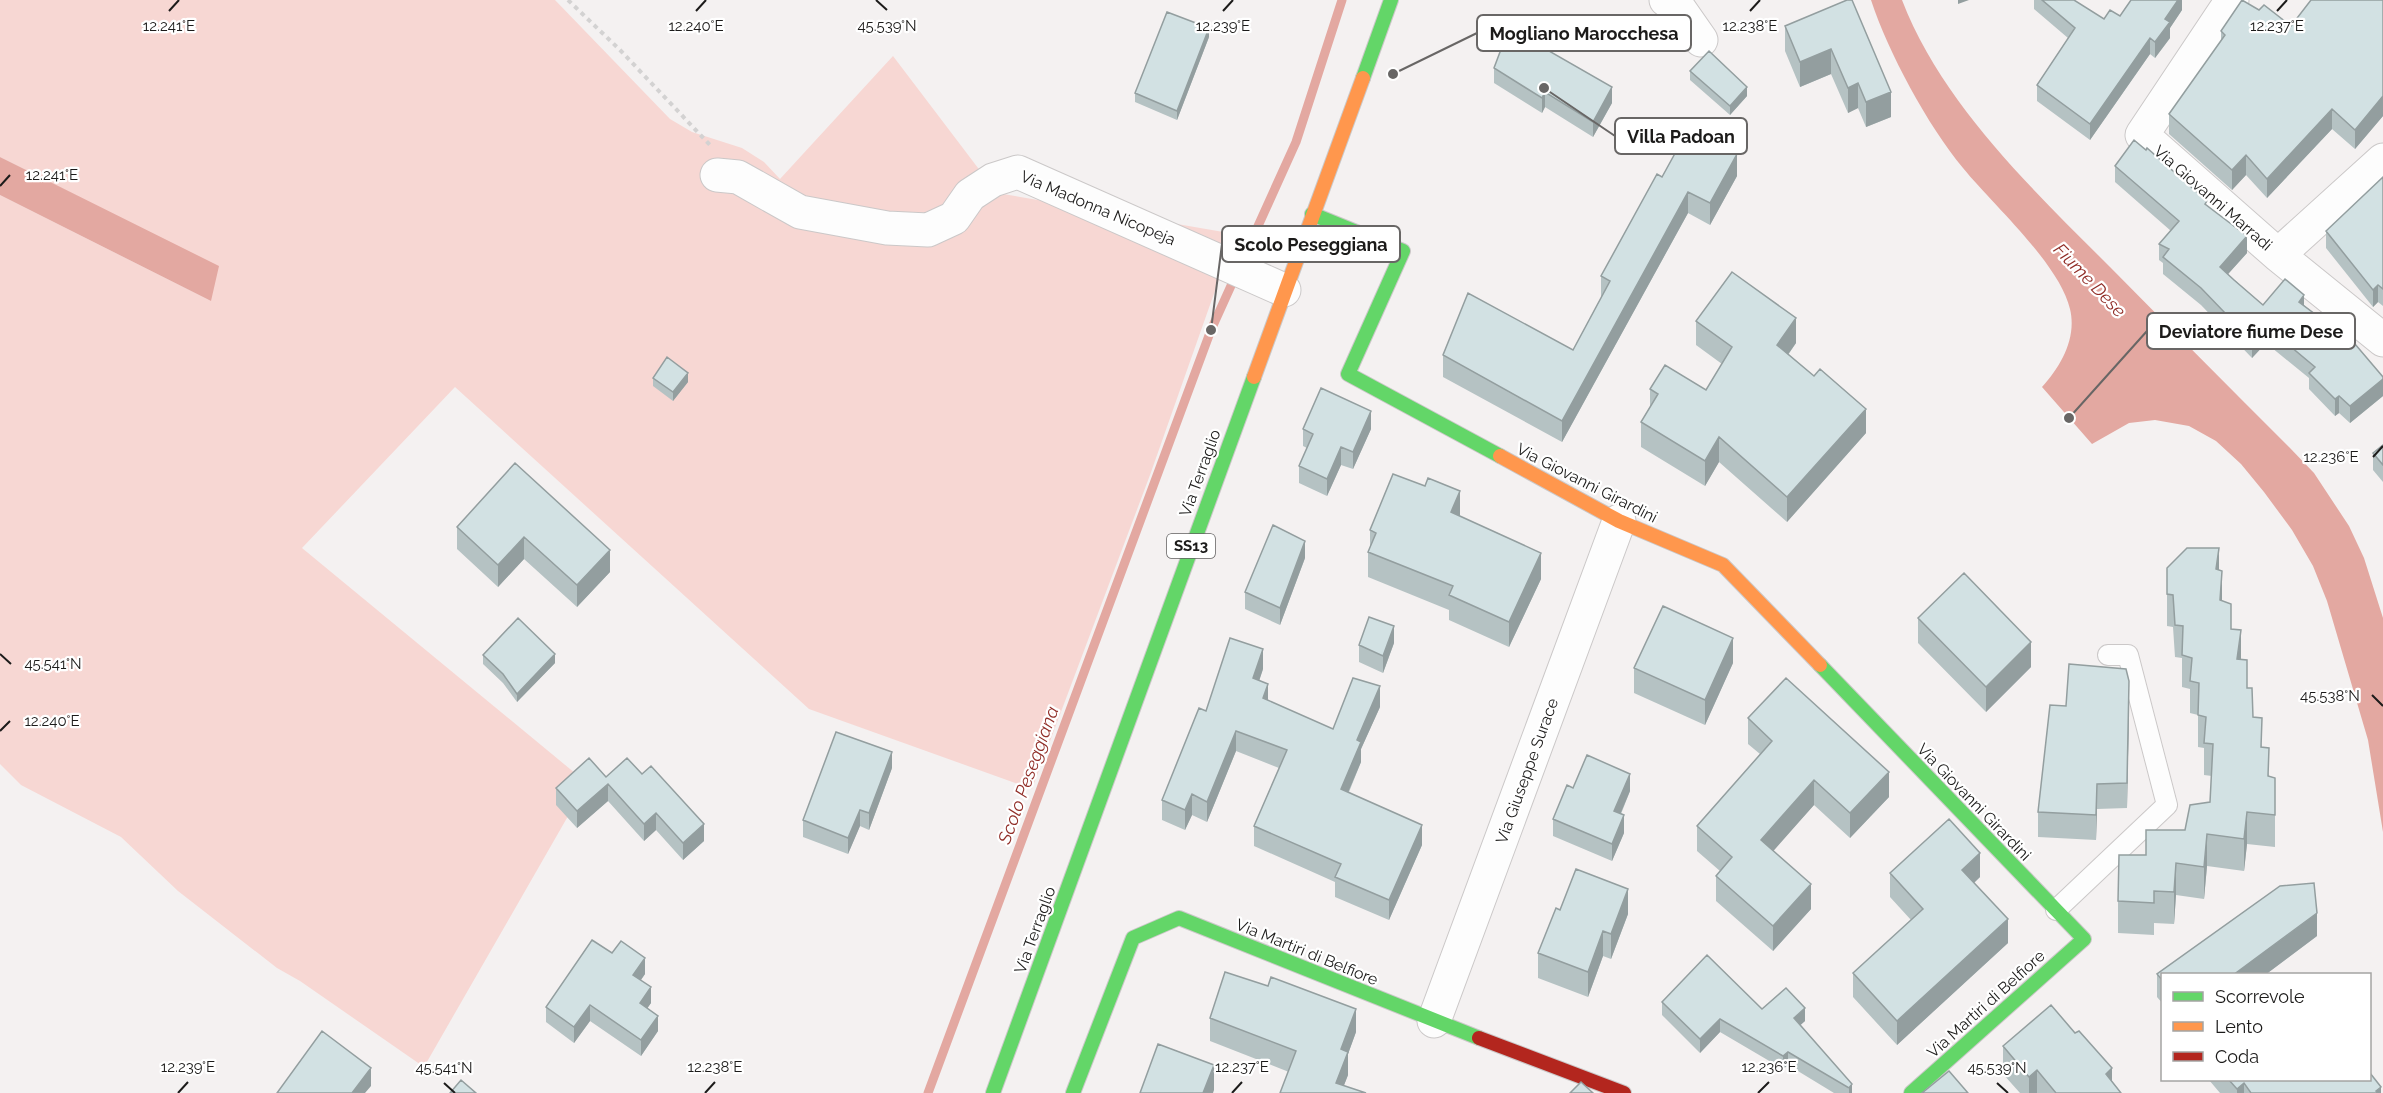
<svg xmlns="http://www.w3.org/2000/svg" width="2383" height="1093" viewBox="0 0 2383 1093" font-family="Raleway,sans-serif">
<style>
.green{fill:#f7d7d3}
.water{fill:#e3a8a1}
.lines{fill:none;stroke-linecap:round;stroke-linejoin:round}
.stream{stroke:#e3a8a1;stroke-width:9}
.lane-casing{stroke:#cbc8c8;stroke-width:22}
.street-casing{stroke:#cbc8c8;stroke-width:35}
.fast-casing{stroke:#cbc8c8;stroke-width:16}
.slow-casing{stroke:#cbc8c8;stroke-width:16}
.jam-casing{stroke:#cbc8c8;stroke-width:16}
.path{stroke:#d3d2d2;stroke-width:4;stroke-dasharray:4.5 4.5;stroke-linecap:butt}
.lane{stroke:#fdfdfd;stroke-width:20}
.street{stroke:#fdfdfd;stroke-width:33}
.fast{stroke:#63d668;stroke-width:14}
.slow{stroke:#ff974d;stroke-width:14}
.jam{stroke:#b3261e;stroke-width:14}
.wall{fill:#b5c2c3}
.shaded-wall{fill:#939e9f}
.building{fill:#d2e1e3;stroke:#939e9f;stroke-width:1.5}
.ticks{fill:none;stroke:#1c1b1a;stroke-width:2}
.labels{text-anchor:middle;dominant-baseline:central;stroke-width:4.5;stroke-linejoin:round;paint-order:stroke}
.shield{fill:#fff;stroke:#605f5f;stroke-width:1.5}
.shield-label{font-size:15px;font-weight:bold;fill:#1c1b1a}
.street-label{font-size:16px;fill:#1c1b1a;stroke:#fff}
.water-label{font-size:18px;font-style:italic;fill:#912e28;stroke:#fff}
.ticks-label{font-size:15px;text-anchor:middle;fill:#1c1b1a;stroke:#fff;stroke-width:4.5;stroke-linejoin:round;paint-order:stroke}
.leader{fill:none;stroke:#686665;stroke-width:2}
.callout-dot{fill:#686665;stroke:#fff;stroke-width:2}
.callout{fill:#fff;stroke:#686665;stroke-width:2}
.callout-label{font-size:18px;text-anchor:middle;font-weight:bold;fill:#1c1b1a}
</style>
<rect width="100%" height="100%" fill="#f4f1f1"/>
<!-- green -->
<path class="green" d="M0,0H555L670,119L692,132L742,148L764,162L780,179L893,56L997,193L1235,234L1150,475L1032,789L809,709L455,387L302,548L587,783L424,1067L300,981L277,968L178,891L121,837L21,785L0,764V195L211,301L77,196L0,157Z"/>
<!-- water -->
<path class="water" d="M1871,0H1902C1942,104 2033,190 2110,267C2170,328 2230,388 2290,448L2314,473L2349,526L2364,558L2383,618V832L2368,740L2327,601L2313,566L2292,530L2264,492L2241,464L2216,441L2189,426L2155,420L2129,423L2092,444L2042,387C2061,366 2077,338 2070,309C2059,263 1993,205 1963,168C1928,126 1888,52 1871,0Z
M0,157L219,266L211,301L0,195Z"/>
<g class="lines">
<!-- stream -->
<path class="stream" d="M928,1093L1211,330L1296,142L1342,0"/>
<!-- lane casing -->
<g class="lane-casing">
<path id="lane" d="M2056,910L2167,805L2128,655H2108"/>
</g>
<!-- street casing -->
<g class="street-casing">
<path id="street" d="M1666,0L1678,7L1701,40
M2232,0L2142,135L2278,255L2383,340
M717,175L738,177L800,212L887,228L928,230L954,218L970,195L993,180L1018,172L1284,290
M2278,255L2383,160
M1434,1021L1619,521"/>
</g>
<!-- fast casing -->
<g class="fast-casing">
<path id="fast" d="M1363,78L1391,0
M1312,214L1403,251L1348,374L1500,456
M1820,665L2084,939L1911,1093
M993,1093L1254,377
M1073,1093L1133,938L1179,918L1479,1038"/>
</g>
<!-- slow casing -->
<g class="slow-casing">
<path id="slow" d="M1254,377L1363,78
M1500,456L1619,521L1723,565L1820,665"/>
</g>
<!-- jam casing -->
<g class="jam-casing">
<path id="jam" d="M1479,1038L1624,1093"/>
</g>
<!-- path -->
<path class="path" d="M568,0L620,50L710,145"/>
<!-- lane -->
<use href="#lane" class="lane"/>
<!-- street -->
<use href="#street" class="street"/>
<!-- fast -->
<use href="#fast" class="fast"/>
<!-- slow -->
<use href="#slow" class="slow"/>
<!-- jam -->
<use href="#jam" class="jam"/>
</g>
<!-- wall -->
<path class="wall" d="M1847,0L1891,117L1866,127L1858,108L1848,113L1831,74L1800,87L1785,51V26Z
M2034,0H2074L2104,19L2120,16L2178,0H2182V10L2170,28V38L2155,58L2150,54L2090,140L2037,101V85L2068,38L2034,9Z
M2383,0V116L2355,149L2332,129L2267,198L2246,175L2232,190L2169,134V114L2221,41V31L2259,10L2291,26Z
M1209,37L1177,120L1135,102V93Z
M1494,68L1612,103L1593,137L1545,107L1542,113L1494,83Z
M1690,71L1747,96L1730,115L1690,80Z
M2115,166L2207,206L2247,253L2228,274L2263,305H2304L2383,377V396L2350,423L2339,413L2335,416L2309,389V378L2266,343L2252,358L2201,305L2163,274V263L2159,260V244L2171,231L2115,182Z
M1737,176L1710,225L1688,213L1562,442L1443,377V355L1573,350L1601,298V276L1662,177Z
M2383,177V306L2378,302L2373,307L2326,248V231Z
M1696,321L1796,343L1788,355L1866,433L1787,522L1719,462L1705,486L1641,447V422L1650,407V389L1706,390L1722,364L1696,345Z
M653,378L688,382L673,401L653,386Z
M1303,429H1371L1353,469L1341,465L1327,496L1299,483V466L1307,448L1303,446Z
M2383,445V482L2373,470V453Z
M515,463L610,572L577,607L524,559L498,587L457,549V527Z
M1460,516L1541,579L1509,647L1449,620V610L1368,577V552L1370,547V530Z
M1305,558L1280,625L1245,609V592Z
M2167,568L2219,570L2222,601L2241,659L2253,717L2262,747L2269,776L2275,778V847L2247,844L2244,871L2207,866L2204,899L2176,895L2174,924L2154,923V935L2118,933V901L2146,855L2185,830L2210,802L2212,776L2204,775V748L2198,747V715L2190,713V689L2182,687V658L2175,657L2173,627L2167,626Z
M1918,618L2031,667L1986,712L1918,643Z
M1394,643L1383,673L1359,662V645Z
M483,655L555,663L517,702L503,683L483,664Z
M1733,663L1705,725L1634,693V668Z
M1263,669L1259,681L1268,701L1333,729L1380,707L1361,749V762L1349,792L1422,845L1389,920L1335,897V882L1254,846V826L1279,768L1236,751L1207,822L1192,815L1185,830L1162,820V800L1206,711Z
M2066,706H2129L2127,808L2097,809L2096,840L2038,837V812Z
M1748,718L1889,797L1850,838L1814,805L1773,850L1811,909L1773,951L1716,901V876L1720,871L1697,851V826L1760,754L1748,744Z
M892,768L869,830L860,826L848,854L803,837V820Z
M606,777L704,841L683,860L656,830L644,841L608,801L577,828L556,805V788Z
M1573,788L1630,791L1621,814L1624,833L1612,861L1553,836V819Z
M1890,873L1980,877L1974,883L2008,943L1897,1045L1853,997V973L1911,920L1890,897Z
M1560,910L1628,914L1611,959L1603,956L1588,997L1538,978V953Z
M2317,936L2265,975H2163V1004L2157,997V974Z
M612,953L645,974L641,980L651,1003L647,1008L658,1031L641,1056L590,1021L574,1043L546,1022V1007Z
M1662,1002L1762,1009L1805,1021L1800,1025L1852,1093H1834L1788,1065L1783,1069L1720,1032L1700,1053L1662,1015Z
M1210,1018L1356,1032L1348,1054V1075L1344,1085L1289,1072L1210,1041Z
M2003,1046L2112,1081L2121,1093H2020L2003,1074Z
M2209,1080H2370L2381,1093H2220Z"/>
<!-- shaded-wall -->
<path class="shaded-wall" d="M1958,0H1969L1958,4Z
M2178,0H2182V10L2170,28V38L2155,58V42L2165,19Z
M1209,28V37L1177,120V111Z
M2150,38V54L2090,140V124Z
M1831,49V74L1800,87V62Z
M1858,83V108L1848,113V88Z
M1612,87V103L1593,137V122Z
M1747,87V96L1730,115V106Z
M1545,92V107L1542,113V98Z
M1891,92V117L1866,127V102Z
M2383,96V116L2355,149V130Z
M2332,109V129L2267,198V179Z
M1737,154V176L1710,225V203Z
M2246,155V175L2232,190V170Z
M1688,192V213L1562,442V421Z
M2247,236V253L2220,283V267Z
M2378,285V302L2373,307V290Z
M2304,295V312L2299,302Z
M1796,318V343L1777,370V345Z
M2266,326V343L2252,358V341Z
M688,373V382L673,401V392Z
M2383,379V396L2350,423V406Z
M2339,396V413L2335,416V399Z
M1866,409V433L1787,522V497Z
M1371,411V429L1353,469V452Z
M1719,437V462L1705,486V461Z
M1341,447V465L1327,496V479Z
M1460,491V516L1451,512Z
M524,537V559L498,587V565Z
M1305,541V558L1280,625V608Z
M2219,548V580L2216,569Z
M610,550V572L577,607V585Z
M1541,553V579L1509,647V622Z
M2222,571V603L2220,600Z
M1394,626V643L1383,673V656Z
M2241,630V662L2237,659Z
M1733,638V663L1705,725V700Z
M2031,642V667L1986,712V687Z
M1263,649V669L1253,699V678Z
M555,654V663L517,702V694Z
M2129,681V706L2127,808V783Z
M1268,684V705L1263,698Z
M1380,686V707L1361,749V762L1341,809V789L1357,740Z
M1236,731V751L1207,822V802Z
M892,752V768L869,830V813Z
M1889,772V797L1850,838V813Z
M1630,774V791L1614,829V811Z
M1814,780V805L1761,865V840Z
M608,784V801L577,828V811Z
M2097,784V809L2096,840V815Z
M1192,794V815L1185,830V810Z
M860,810V826L848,854V838Z
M2247,812V844L2244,871V839Z
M656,813V830L644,841V824Z
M1624,815V833L1612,861V844Z
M704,824V841L683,860V843Z
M1422,825V845L1389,920V900Z
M2207,834V866L2204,899V867Z
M1980,853V877L1962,894V870Z
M2176,863V895L2174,924V892Z
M1811,884V909L1773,951V926Z
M1628,889V914L1611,959V934Z
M2317,913V936L2265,975H2233Z
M2008,919V943L1897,1045V1021Z
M1603,931V956L1588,997V972Z
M645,958V974L633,991V975Z
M651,987V1003L640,1019V1003Z
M590,1005V1021L574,1043V1027Z
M1805,1008V1021L1794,1031V1018Z
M1356,1009V1032L1348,1054V1075L1341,1093L1336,1083L1341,1049Z
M658,1016V1031L641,1056V1040Z
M1720,1019V1032L1700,1053V1039Z
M1788,1052V1065L1783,1069V1056Z
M1214,1065V1090L1213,1093H1203Z
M371,1068V1086L365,1093H352Z
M2112,1068V1093L2106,1074Z
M2037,1070V1093H2029V1077Z
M2244,1083V1093H2237V1089Z
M1852,1084V1093H1849V1088Z
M2381,1087V1093H2376V1091Z"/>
<!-- building -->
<path class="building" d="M1847,0H1852L1891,92L1866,102L1858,83L1848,88L1831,49L1800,62L1785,26Z
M2042,0H2074L2104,19L2110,10L2120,16L2131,0H2178L2165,19L2170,22L2155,42L2150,38L2090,124L2037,85L2075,28Z
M2242,0L2259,10L2264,5L2291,26L2311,0H2383V96L2355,130L2332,109L2267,179L2246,155L2232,170L2169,114L2225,35L2221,31Z
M1167,12L1209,28L1177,111L1135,93Z
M1509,28L1612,87L1593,122L1545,92L1542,98L1494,68Z
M1709,51L1747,87L1730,106L1690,71Z
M1689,128L1737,154L1710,203L1688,192L1562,421L1443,355L1468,293L1573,350L1610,281L1601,276L1657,174L1662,177Z
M2134,140L2146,150L2147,148L2207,201L2205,204L2247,236L2220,267L2234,280L2263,305L2285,279L2304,295L2299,302L2355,344L2383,377V379L2350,406L2339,396L2335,399L2309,373L2315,367L2266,326L2252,341L2201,288L2163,257L2169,249L2159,244L2179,221L2115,166Z
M2383,177V289L2378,285L2373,290L2326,231Z
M1732,272L1796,318L1777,345L1814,376L1820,369L1866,409L1787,497L1719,437L1705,461L1641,422L1658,394L1650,389L1665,365L1706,390L1732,347L1696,321Z
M667,357L688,373L673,392L653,378Z
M1321,388L1371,411L1353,452L1341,447L1327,479L1299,466L1313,434L1303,429Z
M2383,445V465L2373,453Z
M515,463L610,550L577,585L524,537L498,565L457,527Z
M1393,474L1425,486L1428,478L1460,491L1451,512L1541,553L1509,622L1449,595L1453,586L1368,552L1376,533L1370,530Z
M1273,525L1305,541L1280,608L1245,592Z
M2187,548H2219L2216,569L2222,571L2220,600L2231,604V629L2241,630L2237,659L2247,660V688H2252L2253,717L2262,718L2261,747L2269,748L2268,776L2275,778V815L2247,812L2244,839L2207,834L2204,867L2176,863L2174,892L2154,891V903L2118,901L2119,855H2146V830H2185L2190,805L2210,802L2213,744L2204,743L2206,717L2198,715L2199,683L2190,681L2192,658L2182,655L2183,626L2175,625L2173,595L2167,594V568Z
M1964,573L2031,642L1986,687L1918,618Z
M1663,606L1733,638L1705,700L1634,668Z
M1369,617L1394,626L1383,656L1359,645Z
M518,618L555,654L517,694L503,674L483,655Z
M1230,638L1263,649L1253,678L1268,684L1263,698L1333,729L1353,678L1380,686L1357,740L1361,742L1341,789L1422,825L1389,900L1335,877L1341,864L1254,826L1287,750L1236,731L1207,802L1192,794L1185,810L1162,800L1199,708L1206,711Z
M2069,664L2126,669L2129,681L2127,783L2097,784L2096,815L2038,812L2050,705L2066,706Z
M1786,678L1889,772L1850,813L1814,780L1761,840L1811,884L1773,926L1716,876L1732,857L1697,826L1772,741L1748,718Z
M836,732L892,752L869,813L860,810L848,838L803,820Z
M1587,755L1630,774L1614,811L1624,815L1612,844L1553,819L1567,785L1573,788Z
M589,758L606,777L627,758L642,774L651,766L704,824L683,843L656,813L644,824L608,784L577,811L556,788Z
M1949,819L1980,853L1962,870L2008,919L1897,1021L1853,973L1923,909L1890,873Z
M1576,869L1628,889L1611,934L1603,931L1588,972L1538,953L1556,908L1560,910Z
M2314,883L2317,913L2233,975H2163V981L2157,974L2280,886Z
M592,940L612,953L621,941L645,958L633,975L651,987L640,1003L658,1016L641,1040L590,1005L574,1027L546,1007Z
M1707,955L1762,1009L1786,988L1805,1008L1794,1018L1852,1084L1849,1088L1788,1052L1783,1056L1720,1019L1700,1039L1662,1002Z
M1225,972L1268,986L1271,977L1356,1009L1341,1049L1348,1052L1336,1083L1366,1093H1280L1296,1051L1210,1018Z
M2051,1005L2075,1033L2079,1031L2112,1068L2106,1074L2121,1093H2056L2037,1070L2029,1077L2003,1046Z
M322,1031L371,1068L352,1093H277Z
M1158,1044L1214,1065L1203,1093H1140Z
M1949,1071L1968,1093H1922Z
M2370,1073L2381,1087L2376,1091L2378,1093H2251L2244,1083L2237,1089L2229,1080H2370Z
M461,1080L476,1093H450Z
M1581,1082L1593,1093H1570Z"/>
<!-- ticks -->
<path class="ticks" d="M876,0L887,10M169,11L179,0M696,11L706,0M1223,11L1233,0M1750,11L1760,0M2277,11L2287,0M0,186L10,175M2373,457L2383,446M0,654L11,664M2372,695L2383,706M0,731L10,721M444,1083L455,1093M1997,1083L2008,1093M178,1093L188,1082M705,1093L715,1082M1232,1093L1242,1082M1758,1093L1769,1082"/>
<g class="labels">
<!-- shield labels -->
<rect class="shield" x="1167" y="534" width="48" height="24" rx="4.5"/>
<g class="shield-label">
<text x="1191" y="546">SS13</text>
</g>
<!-- street labels -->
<g class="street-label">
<text transform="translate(2213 198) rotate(41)">Via Giovanni Marradi</text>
<text transform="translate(1098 208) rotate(23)">Via Madonna Nicopeja</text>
<text transform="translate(1200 473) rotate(-70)">Via Terraglio</text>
<text transform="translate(1587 483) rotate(27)">Via Giovanni Girardini</text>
<text transform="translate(1527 771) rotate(-70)">Via Giuseppe Surace</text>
<text transform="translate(1974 802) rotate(46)">Via Giovanni Girardini</text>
<text transform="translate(1035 930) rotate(-70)">Via Terraglio</text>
<text transform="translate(1307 952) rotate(22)">Via Martiri di Belfiore</text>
<text transform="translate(1986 1004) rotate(-42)">Via Martiri di Belfiore</text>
</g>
<!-- water labels -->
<g class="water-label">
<text transform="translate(2090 280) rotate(46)">Fiume Dese</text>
<text transform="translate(1028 775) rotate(-70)">Scolo Peseggiana</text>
</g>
</g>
<g class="ticks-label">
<text x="887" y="31">45.539°N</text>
<text x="169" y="31">12.241°E</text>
<text x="696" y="31">12.240°E</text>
<text x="1223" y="31">12.239°E</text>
<text x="1750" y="31">12.238°E</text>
<text x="2277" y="31">12.237°E</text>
<text x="52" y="180">12.241°E</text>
<text x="2331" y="462">12.236°E</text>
<text x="53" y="669">45.541°N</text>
<text x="2330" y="701">45.538°N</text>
<text x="52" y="726">12.240°E</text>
<text x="188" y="1072">12.239°E</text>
<text x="715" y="1072">12.238°E</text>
<text x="1242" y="1072">12.237°E</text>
<text x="1769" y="1072">12.236°E</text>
<text x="444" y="1073">45.541°N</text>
<text x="1997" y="1073">45.539°N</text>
</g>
<!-- callouts -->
<path class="leader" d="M1393 74L1477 33M1544 88L1615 136M1211 330L1222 244M2069 418L2147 331"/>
<g class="callout-dot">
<circle cx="1393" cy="74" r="6"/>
<circle cx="1544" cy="88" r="6"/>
<circle cx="1211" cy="330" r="6"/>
<circle cx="2069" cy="418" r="6"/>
</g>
<g class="callout">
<rect x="1477" y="15" width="214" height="36" rx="6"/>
<rect x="1615" y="118" width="132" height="36" rx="6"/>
<rect x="1222" y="226" width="178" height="36" rx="6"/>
<rect x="2147" y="313" width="208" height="36" rx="6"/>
</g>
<g class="callout-label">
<text x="1584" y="40">Mogliano Marocchesa</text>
<text x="1681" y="143">Villa Padoan</text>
<text x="1311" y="251">Scolo Peseggiana</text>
<text x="2251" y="338">Deviatore fiume Dese</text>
</g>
<!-- legend -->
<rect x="2161" y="973" width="210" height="108" fill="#ffffff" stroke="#a4a4a3" stroke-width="1.5"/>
<rect x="2173" y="992" width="30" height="9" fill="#63d668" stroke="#a4a4a3" stroke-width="1.5"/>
<text x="2215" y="1003" font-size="18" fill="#1c1b1a">Scorrevole</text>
<rect x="2173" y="1022" width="30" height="9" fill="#ff974d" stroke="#a4a4a3" stroke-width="1.5"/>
<text x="2215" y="1033" font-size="18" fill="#1c1b1a">Lento</text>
<rect x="2173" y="1052" width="30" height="9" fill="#b3261e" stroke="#a4a4a3" stroke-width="1.5"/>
<text x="2215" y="1063" font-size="18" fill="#1c1b1a">Coda</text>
</svg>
